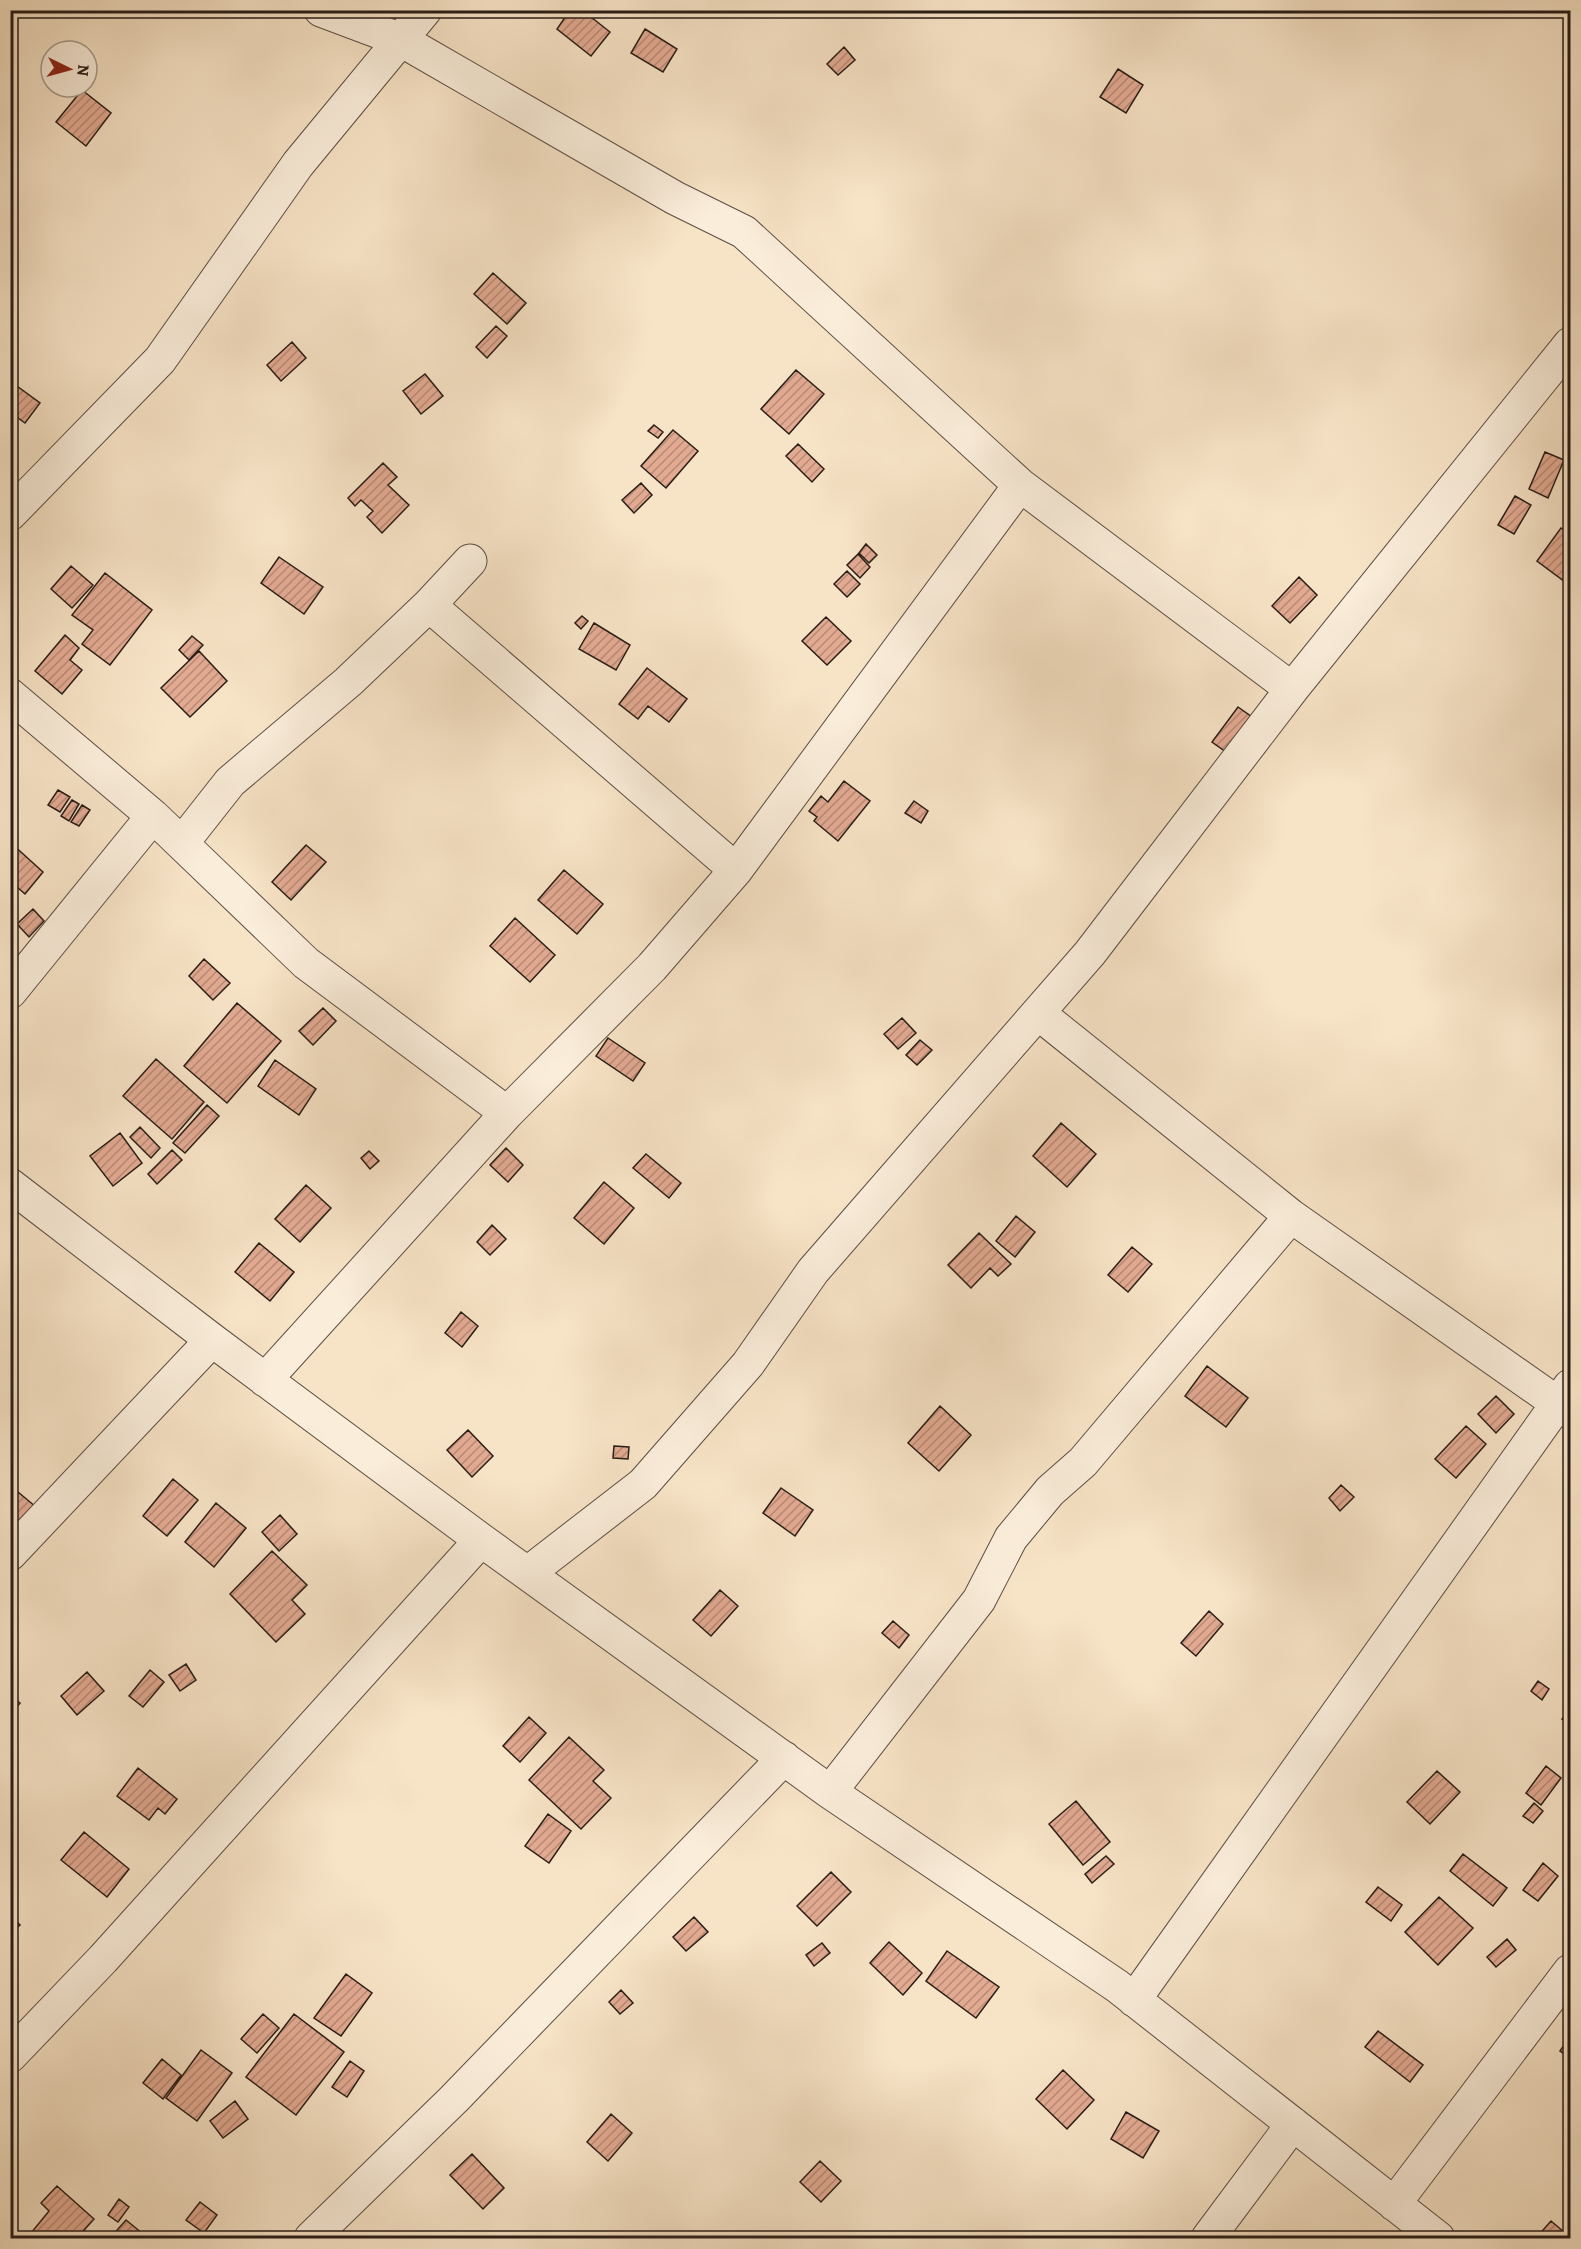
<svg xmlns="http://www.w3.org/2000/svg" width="1581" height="2249" viewBox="0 0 1581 2249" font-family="Alegreya,serif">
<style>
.building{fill:url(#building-hatch);stroke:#281d17;stroke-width:1.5}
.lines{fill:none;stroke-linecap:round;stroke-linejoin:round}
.minor-casing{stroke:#5c4e43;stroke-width:35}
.minor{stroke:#faedda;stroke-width:33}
</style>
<defs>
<pattern id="building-hatch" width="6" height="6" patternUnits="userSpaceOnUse" patternTransform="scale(1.5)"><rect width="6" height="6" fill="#e3aa92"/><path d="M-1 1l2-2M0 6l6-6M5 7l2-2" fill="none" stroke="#b88a76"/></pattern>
</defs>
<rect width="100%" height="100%" fill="#f7e3c6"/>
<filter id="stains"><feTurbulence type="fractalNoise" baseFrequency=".00333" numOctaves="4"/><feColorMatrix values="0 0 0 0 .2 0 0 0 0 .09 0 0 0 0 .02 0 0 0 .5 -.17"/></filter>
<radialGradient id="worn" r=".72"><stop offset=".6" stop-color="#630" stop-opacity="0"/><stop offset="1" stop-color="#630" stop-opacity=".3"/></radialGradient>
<!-- building -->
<path class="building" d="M570,10H582L610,32L591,56L557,29Z
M645,29L677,49L663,72L631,53Z
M844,47L855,60L838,75L827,64Z
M1118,69L1143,85L1126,113L1100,97Z
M82,90L111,113L86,146L56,122Z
M493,273L526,303L507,324L474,294Z
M496,326L507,336L487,358L476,347Z
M292,342L306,358L281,381L267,365Z
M796,370L824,394L789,434L761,409Z
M425,374L443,396L421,414L403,391Z
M10,381L40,403L25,423L10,412Z
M654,425L663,432L658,438L648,431Z
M673,430L698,451L666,488L641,466Z
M798,444L824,469L812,482L786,456Z
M1545,452L1564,460L1548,498L1529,489Z
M383,463L397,477L388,485L409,505L382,533L367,517L373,511L361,500L355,506L348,498Z
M641,483L652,495L634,513L622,500Z
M1515,496L1531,505L1514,534L1498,525Z
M1561,528L1570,534V580L1568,584L1537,561Z
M866,544L877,555L869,563L859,553Z
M858,554L870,567L860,578L847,565Z
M279,557L323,587L304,614L261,583Z
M71,566L93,585L72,608L51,589Z
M847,571L860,584L847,597L834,584Z
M105,573L152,610L110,665L82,644L93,630L72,615Z
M1299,577L1317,595L1290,623L1272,606Z
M582,616L588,621L581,629L575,623Z
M826,617L851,641L827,665L802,641Z
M594,623L630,645L616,670L579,649Z
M65,635L79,648L70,660L82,670L62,694L35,671Z
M192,636L203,645L189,660L179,650Z
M199,651L227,681L190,717L161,688Z
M647,668L687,699L669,722L648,706L638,719L619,704Z
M1238,707L1252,717L1226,752L1212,742Z
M844,781L870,801L838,841L814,821L817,817L809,811L821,796L828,802Z
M58,790L70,797L60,812L48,805Z
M72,800L79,804L69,821L61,816Z
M914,801L928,811L921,823L905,813Z
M82,805L90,810L79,826L71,822Z
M11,843L43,872L25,894L10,881Z
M306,845L326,862L291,900L272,882Z
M564,870L603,904L577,934L538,900Z
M33,909L44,921L29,937L17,924Z
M515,918L555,955L530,982L490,946Z
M204,959L230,983L213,1000L189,976Z
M237,1003L281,1041L227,1103L184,1066Z
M323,1008L336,1021L313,1045L299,1031Z
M902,1018L916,1033L898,1049L884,1034Z
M608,1038L645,1063L633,1081L596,1056Z
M920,1040L932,1050L917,1065L906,1055Z
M156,1059L204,1102L172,1139L123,1096Z
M275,1060L316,1089L299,1115L258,1086Z
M207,1105L219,1116L185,1153L173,1143Z
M1061,1123L1096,1154L1067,1187L1033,1156Z
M140,1127L160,1148L151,1158L130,1137Z
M120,1133L142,1163L113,1186L90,1156Z
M506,1148L523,1165L508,1182L490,1165Z
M172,1150L182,1160L157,1184L148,1174Z
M369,1151L379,1161L370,1169L361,1158Z
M646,1154L681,1183L669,1198L633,1168Z
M604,1182L634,1208L604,1244L574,1218Z
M306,1185L331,1208L300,1242L275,1219Z
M1016,1216L1035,1232L1015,1257L996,1241Z
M492,1225L506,1239L490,1255L477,1242Z
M979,1233L1011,1264L998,1276L990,1268L971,1288L948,1265Z
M259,1243L294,1272L270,1301L235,1272Z
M1132,1247L1152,1264L1128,1292L1108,1275Z
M461,1312L478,1326L462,1347L445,1333Z
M1207,1366L1248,1398L1226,1427L1185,1396Z
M1496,1396L1514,1414L1496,1433L1478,1414Z
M940,1406L971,1435L939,1471L908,1443Z
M1466,1426L1486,1444L1456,1478L1435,1459Z
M468,1430L493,1456L472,1477L447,1450Z
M614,1446L629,1447L628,1459L613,1458Z
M173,1479L198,1500L167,1536L143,1516Z
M1341,1485L1354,1497L1340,1511L1329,1498Z
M781,1488L813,1510L795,1536L763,1513Z
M18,1492L42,1512L23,1535L10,1525V1501Z
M216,1503L246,1528L214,1567L185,1542Z
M280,1515L297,1534L279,1551L262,1532Z
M272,1551L307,1585L292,1600L305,1614L276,1642L230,1594Z
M720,1590L738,1606L711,1636L693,1620Z
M1209,1611L1223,1624L1196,1656L1181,1643Z
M893,1621L909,1635L899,1648L882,1633Z
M186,1664L196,1680L180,1691L169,1675Z
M150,1670L164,1682L143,1707L129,1696Z
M87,1672L104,1691L77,1715L61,1696Z
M1538,1681L1549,1689L1542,1700L1531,1691Z
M10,1695L20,1703L10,1715Z
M1570,1709V1725L1562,1719Z
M529,1717L546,1733L520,1762L503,1746Z
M569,1737L604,1770L593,1781L611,1798L581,1829L529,1780Z
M1546,1766L1561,1778L1541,1805L1526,1793Z
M138,1768L177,1799L165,1814L158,1808L149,1820L117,1796Z
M1437,1771L1460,1792L1430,1824L1407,1802Z
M1076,1801L1110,1842L1083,1865L1049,1824Z
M1534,1803L1543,1811L1533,1823L1523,1816Z
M548,1814L571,1831L549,1863L525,1846Z
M84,1832L129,1869L107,1897L61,1860Z
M1463,1854L1507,1888L1493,1906L1450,1871Z
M1106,1856L1114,1864L1092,1883L1085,1874Z
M1543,1863L1558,1876L1538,1901L1523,1890Z
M831,1872L851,1892L817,1926L797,1906Z
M1378,1887L1402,1905L1391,1921L1366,1902Z
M1439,1897L1473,1928L1438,1965L1405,1932Z
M10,1915L20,1925L10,1934Z
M694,1917L708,1932L686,1951L673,1937Z
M1507,1939L1516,1950L1496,1967L1487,1957Z
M889,1942L922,1973L903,1995L870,1963Z
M822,1943L830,1953L814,1966L806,1955Z
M947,1951L999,1987L976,2018L926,1981Z
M346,1974L372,1993L341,2036L314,2018Z
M621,1990L633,2003L620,2014L609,2002Z
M263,2014L279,2028L257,2053L241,2039Z
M294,2014L344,2052L296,2115L246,2077Z
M1378,2031L1423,2065L1410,2082L1365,2047Z
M1570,2036V2058L1560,2051Z
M201,2050L232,2073L197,2121L166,2098Z
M162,2059L181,2075L163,2099L143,2083Z
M350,2061L364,2071L347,2097L332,2087Z
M1063,2070L1094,2100L1067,2129L1036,2099Z
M235,2101L248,2119L223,2138L210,2121Z
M1126,2112L1159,2131L1143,2158L1111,2139Z
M611,2114L632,2133L608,2161L587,2142Z
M472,2154L504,2188L483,2209L450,2175Z
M820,2161L841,2181L821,2202L800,2182Z
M57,2186L94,2219L77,2238H38L31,2233L49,2211L41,2203Z
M119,2199L129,2207L118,2222L108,2215Z
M200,2202L217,2215L204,2233L186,2220Z
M126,2220L148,2238H110Z
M1551,2221L1570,2237V2238H1536Z"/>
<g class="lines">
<!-- minor casing -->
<g class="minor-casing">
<path id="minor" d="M321,10L401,40L675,198L744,232L1020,485L1292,689
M10,514L160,360L298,164L425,10
M429,605L736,870
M10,695L153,816L306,963L507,1113
M182,843L230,782L348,682L429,605L470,561
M10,992L153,816
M1038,1013L1291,1216L1570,1412
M10,1185L212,1340L481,1540L830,1792L1117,1986L1438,2238
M265,1380L507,1113L652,967L736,870L1020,485
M10,1554L212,1340
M528,1573L643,1484L748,1364L813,1271L1090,953L1292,689L1570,344
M830,1792L979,1600L1011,1538L1050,1491L1083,1462L1291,1216
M1134,2000L1570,1386
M10,2056L103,1959L481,1540
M1394,2204L1570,1971
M311,2238L454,2099L784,1758
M1208,2238L1293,2124"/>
</g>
<!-- minor -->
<use href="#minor" class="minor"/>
</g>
<!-- margin -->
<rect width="1581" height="2249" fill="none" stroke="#f7e3c6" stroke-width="36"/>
<rect x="12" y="12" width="1557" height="2225" fill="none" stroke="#281d17" stroke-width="3"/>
<rect x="18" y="18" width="1545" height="2213" fill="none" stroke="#281d17" stroke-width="1.5"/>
<!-- north arrow -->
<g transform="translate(69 69) rotate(95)"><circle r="28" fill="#faedda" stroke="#a69a8c" stroke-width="1.5"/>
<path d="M0-4.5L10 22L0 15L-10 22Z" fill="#8f2418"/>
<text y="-9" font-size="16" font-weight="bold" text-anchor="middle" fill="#281d17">N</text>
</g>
<rect width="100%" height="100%" filter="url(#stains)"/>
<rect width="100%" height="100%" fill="url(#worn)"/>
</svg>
